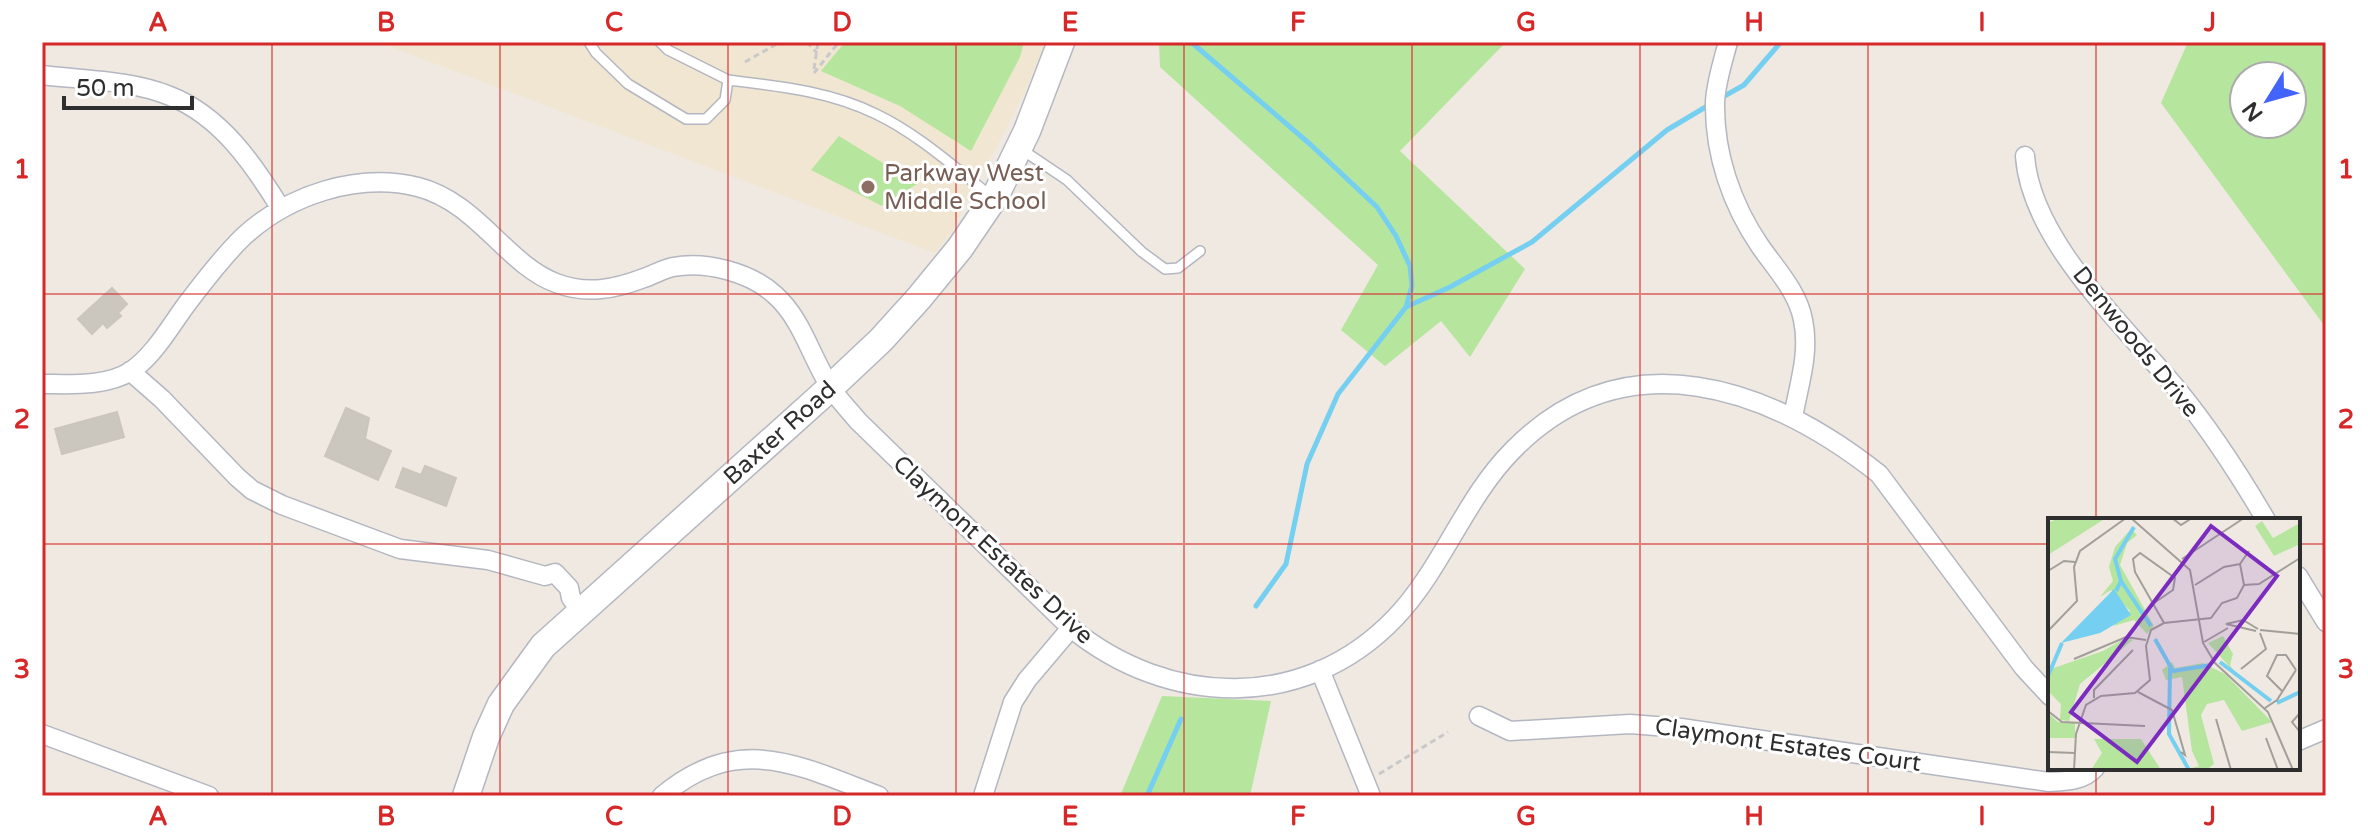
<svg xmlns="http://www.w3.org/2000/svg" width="2368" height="838" viewBox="0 0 2368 838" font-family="'Varela Round',sans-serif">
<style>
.education{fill:#f0e6d1}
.green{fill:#b6e59e;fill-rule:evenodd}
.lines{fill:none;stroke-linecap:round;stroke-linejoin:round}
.stream{stroke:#75cff0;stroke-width:5}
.building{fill:#cbc7bf;stroke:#cbc5ba;stroke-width:2}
.lane-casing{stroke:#b4b7c1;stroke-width:12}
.street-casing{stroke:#b4b7c1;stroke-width:21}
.secondary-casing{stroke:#b4b7c1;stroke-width:29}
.path{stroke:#c9c9c9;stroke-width:3;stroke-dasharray:6 4;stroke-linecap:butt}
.lane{stroke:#fff;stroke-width:9}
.street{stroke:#fff;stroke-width:18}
.secondary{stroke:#fff;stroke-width:26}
.grid{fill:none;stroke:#d62828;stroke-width:2;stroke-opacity:0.55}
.education-dot{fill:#8d6e63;stroke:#fff;stroke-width:3}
.labels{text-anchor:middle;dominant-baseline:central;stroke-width:6;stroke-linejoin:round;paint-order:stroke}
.education-label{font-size:24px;fill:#785e54;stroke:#fff;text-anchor:start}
.street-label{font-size:24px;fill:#2e2e2e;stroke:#fff}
.inset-river{fill:none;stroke:#75cff0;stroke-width:4}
.inset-road{fill:none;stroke:#a29e99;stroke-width:2}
.view{fill:#7b2cbf;fill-opacity:0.15;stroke:#7b2cbf;stroke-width:4}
.inset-edge{fill:none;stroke:#2e2e2e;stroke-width:4}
.neatline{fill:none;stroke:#d62828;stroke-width:3}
.grid-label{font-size:26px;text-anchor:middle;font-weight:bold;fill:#d62828}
</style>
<rect width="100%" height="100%" fill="#efe9e1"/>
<!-- education -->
<path class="education" d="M378,42H1045L1024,93L998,144L952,230L935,253Z"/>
<!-- green -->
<path class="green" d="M845,42H1024L1020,57L971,151L900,106L821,71Z
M1159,42H1506L1400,151L1525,269L1470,357L1441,321L1385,366L1341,330L1378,265L1160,67Z
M2188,42H2326V328L2161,103ZM2292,76V124H2244V76Z
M839,136L917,184L882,206L811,170Z
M1162,696L1271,701L1250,796H1120Z"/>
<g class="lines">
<!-- stream -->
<path class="stream" d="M1191,42L1311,145L1377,207L1396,236L1410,266L1412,286L1406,307L1338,394L1307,464L1286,564L1256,606
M1721,98L1744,85L1781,42
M1406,307L1450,287L1532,242L1667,130L1709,105
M1147,796L1181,719"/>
</g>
<!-- building -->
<path class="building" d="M112,288L127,304L118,313L121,316L107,328L103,323L92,334L78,319Z
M346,408L369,418L365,439L391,451L378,480L325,456Z
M117,412L124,437L62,454L55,429Z
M425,466L456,478L446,506L396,487L403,468L421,475Z"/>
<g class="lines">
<!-- lane casing -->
<g class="lane-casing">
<path id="lane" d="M589,42L596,53L628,84L686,119H706L725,100L728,80L668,50L660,42
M728,80C778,86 830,91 876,114C918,134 955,168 991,196
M1021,149L1067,180L1142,252L1165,269L1178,268L1200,251"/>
</g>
<!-- street casing -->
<g class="street-casing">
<path id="street" d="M1728,42C1723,61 1716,82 1715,102C1714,154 1732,205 1760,246C1776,269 1798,292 1803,320C1810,353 1799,384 1793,417
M42,75C83,80 131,80 170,96C221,116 254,165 281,209
M2025,156C2031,241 2124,325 2176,388C2210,429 2239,474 2266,520
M130,371L162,399L237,477L252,490L282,505L400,549L488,560L545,576L555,573L569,588L571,598L581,610
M42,384C70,384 106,387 131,371C155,355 172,323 189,301C206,279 223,256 244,236C289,195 357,172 418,187C477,202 507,265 556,283C587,295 615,289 644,278C653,275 663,269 673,267C706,261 750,272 775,295C803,320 811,358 831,388C839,400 849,410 858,421L1071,628C1168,707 1304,713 1395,618C1442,569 1465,498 1513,450C1625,336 1769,387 1879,474L2024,668L2050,696
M2298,576L2326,622
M1320,670L1371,796
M1479,716L1510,731L1630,724L1681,728L2049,782C2067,781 2083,781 2095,768
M42,734L209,796
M2298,741L2326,729
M662,796C738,732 798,765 879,796
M983,796L1013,702L1027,680L1071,628"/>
</g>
<!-- secondary casing -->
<g class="secondary-casing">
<path id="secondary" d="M466,796L486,737L501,704L543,646L830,388L881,340L919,298L960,248L996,195L1027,131L1061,42"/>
</g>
<!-- path -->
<path class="path" d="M807,42L817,53
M745,62L780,42
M814,69L818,42
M814,73L839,42
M1379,774L1448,732"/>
<!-- lane -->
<use href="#lane" class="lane"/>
<!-- street -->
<use href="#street" class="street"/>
<!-- secondary -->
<use href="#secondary" class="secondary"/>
</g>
<!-- grid -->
<path class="grid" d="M272,42V796M500,42V796M728,42V796M956,42V796M1184,42V796M1412,42V796M1640,42V796M1868,42V796M2096,42V520M42,294H2326M42,544H2050M2298,544H2326M2096,768V796"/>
<!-- markers -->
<circle class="education-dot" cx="868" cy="187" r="8"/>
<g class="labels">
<!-- education labels -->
<g class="education-label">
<text x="884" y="173">Parkway West<tspan x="884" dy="28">Middle School</tspan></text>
</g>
<!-- street labels -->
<g class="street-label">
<text transform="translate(2136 342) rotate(51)">Denwoods Drive</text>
<text transform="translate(780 433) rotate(-42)">Baxter Road</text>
<text transform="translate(993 550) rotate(43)">Claymont Estates Drive</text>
<text transform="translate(1788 745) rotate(8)">Claymont Estates Court</text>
</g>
</g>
<!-- overview -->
<g transform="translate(2048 518)">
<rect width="252" height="252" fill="#efe9e1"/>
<path d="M11,0H58L0,37V5ZM214,3L225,20L252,5V26L226,38L207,8ZM83,11L89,17L79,25L72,47L106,108L99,116L86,102L65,108L82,93L63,72L52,79L65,63L61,49L67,29ZM175,118L185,136L182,147L188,156L160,125ZM79,119L85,122L32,166L21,203L12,202L13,186L0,173V152L55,133ZM124,144L127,150L155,145L177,156L224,204L194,213L176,182L159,186L153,197L166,246L158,252H137L151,248L144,233L134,159L118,162L114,152ZM0,195L10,204L27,205V220H0ZM46,221H93L113,252H43L54,235Z" fill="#b6e59e"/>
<path d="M66,71L83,97L52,115L13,125Z" fill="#75cff0"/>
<path class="inset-river" d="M73,63L103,108M68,73L73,63L67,41L86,9M107,121L125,153L163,147M172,144L223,183M122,150L121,216L141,252M0,158L14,125M229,185L252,174"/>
<path class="inset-road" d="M83,0L142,52L155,125L167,145L220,194L245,252M124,0L133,7L144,0M134,41L196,0M0,53L16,43L27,44M147,67L176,49L192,46M196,67L211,66L252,40M196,67L192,46L201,33M106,85L125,72L127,60L92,35L85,41L87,54L116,105M212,112L252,116M0,113L29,83L26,49L32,33L78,0M208,113L178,106L195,102L210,111M156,124L180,110M26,141L78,119L98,122M193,151L218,131L212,115M234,173L219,158L229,137H238L248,152M90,174L124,192L137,237L133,234M46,180V172L85,132M217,190L229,182L248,152M0,193L14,204L97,208M252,195L244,204L252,214M168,201L183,252M218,220L230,252M0,234L27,235M26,252L28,216L38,187L53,178L87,175L102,162L98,128L103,112L116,105L163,100L174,85L189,80L196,67"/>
<path class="view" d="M163,8L229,58L89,244L23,194Z"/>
<rect width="252" height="252" class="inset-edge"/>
</g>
<!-- border -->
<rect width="2368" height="838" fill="none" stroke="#ffffff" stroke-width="88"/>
<!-- north arrow -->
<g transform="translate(2268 100) rotate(233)"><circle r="38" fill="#ffffff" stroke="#ababab" stroke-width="2"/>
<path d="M0-6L14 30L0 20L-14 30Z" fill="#4264fb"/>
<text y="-12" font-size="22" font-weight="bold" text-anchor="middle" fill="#2e2e2e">N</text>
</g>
<!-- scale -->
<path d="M64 96v12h128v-12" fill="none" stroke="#2e2e2e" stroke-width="4"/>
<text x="76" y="96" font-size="24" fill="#2e2e2e" stroke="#ffffff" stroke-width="6" paint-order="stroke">50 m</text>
<rect x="44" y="44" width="2280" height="750" class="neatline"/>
<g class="grid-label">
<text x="158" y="31">A</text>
<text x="386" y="31">B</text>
<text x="614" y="31">C</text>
<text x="842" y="31">D</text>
<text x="1070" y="31">E</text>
<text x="1298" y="31">F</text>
<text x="1526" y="31">G</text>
<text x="1754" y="31">H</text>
<text x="1982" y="31">I</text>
<text x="2210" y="31">J</text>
<text x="22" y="178">1</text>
<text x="2346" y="178">1</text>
<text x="22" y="428">2</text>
<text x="2346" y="428">2</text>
<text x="22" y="678">3</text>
<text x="2346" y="678">3</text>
<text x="158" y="825">A</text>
<text x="386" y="825">B</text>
<text x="614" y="825">C</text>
<text x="842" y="825">D</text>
<text x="1070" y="825">E</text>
<text x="1298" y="825">F</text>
<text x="1526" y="825">G</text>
<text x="1754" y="825">H</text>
<text x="1982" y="825">I</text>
<text x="2210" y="825">J</text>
</g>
</svg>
